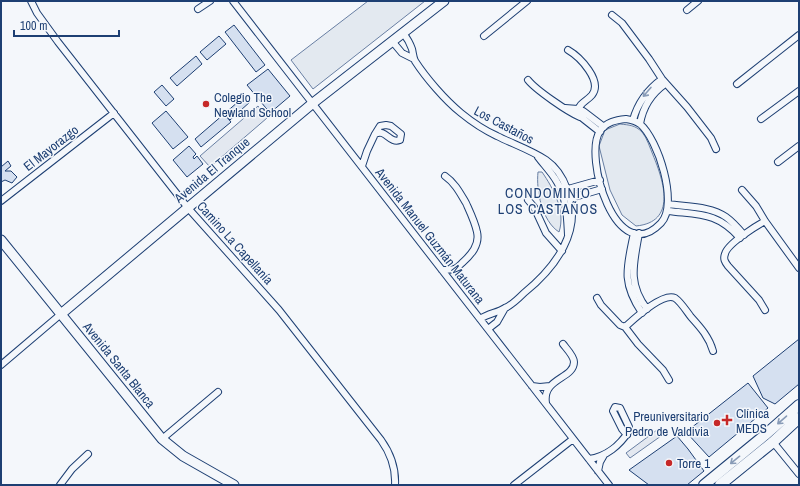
<svg xmlns="http://www.w3.org/2000/svg" width="800" height="486" viewBox="0 0 800 486" font-family="'Archivo Narrow',sans-serif">
<style>
.green{fill:#e3e9f0;stroke:#687fa3}
.parking{fill:#e3e8f0;stroke:#687fa3}
.building{fill:#d5e0f0;stroke:#1d3f73}
.lines{fill:none;stroke-linecap:round;stroke-linejoin:round}
.street-casing{stroke:#1d3f73;stroke-width:8}
.secondary-casing{stroke:#1d3f73;stroke-width:11}
.primary-casing{stroke:#1d3f73;stroke-width:12}
.street{stroke:#f4f7fb;stroke-width:6}
.secondary{stroke:#f4f7fb;stroke-width:9}
.primary{stroke:#f4f7fb;stroke-width:10}
.oneway{stroke:#889bb7}
.poi-dot{fill:#c62828;stroke:#f4f7fb;stroke-width:1.5}
.labels{text-anchor:middle;dominant-baseline:central;stroke-width:3;stroke-linejoin:round;paint-order:stroke}
.poi-label{font-size:13px;fill:#1d3f73;stroke:#f4f7fb;text-anchor:start}
.street-label{font-size:13px;fill:#1d3f73;stroke:#f4f7fb}
.neighbourhood-label{font-size:14px;letter-spacing:1px;fill:#1d3f73;stroke:#f4f7fb}
</style>
<rect width="100%" height="100%" fill="#f4f7fb"/>
<!-- green -->
<path class="green" d="M368,1H425L313,89L291,60Z
M620,124C629,125 635,125 642,132C647,138 650,148 653,155C664,182 677,222 636,226L622,215L610,190L599,146L605,130Z
M538,172H542C553,188 566,211 559,232C542,221 536,191 538,172Z"/>
<!-- parking -->
<path class="parking" d="M258,106L267,118L210,167L200,156Z
M657,430L661,436L630,458L626,453Z"/>
<!-- building -->
<path class="building" d="M234,25L265,65L256,72L225,32Z
M219,36L226,44L207,60L200,52Z
M196,56L202,64L177,86L170,78Z
M268,69L290,96L270,113L247,85Z
M162,85L174,99L166,106L154,92Z
M246,95L251,101L230,120L224,114Z
M166,111L188,137L173,149L152,123Z
M224,114L231,122L201,147L195,139Z
M189,146L196,154L193,157L194,159L197,156L203,164L187,177L173,160Z
M8,161L11,166L5,171H11L17,177L12,183L5,180L1,182V167Z
M799,339V384L775,404L763,398L753,376Z
M748,383L768,408L709,457L686,432Z
M677,436L688,449L704,471L687,485H649L629,470Z"/>
<g class="lines">
<!-- street casing -->
<g class="street-casing">
<path id="street" d="M31,1L37,13L58,42L188,208L279,310L381,440C391,454 396,468 395,485
M233,1L609,485
M198,9L210,1
M687,10L698,1
M612,15L622,23L649,59L662,79L687,107L711,138L716,149
M403,33C407,38 410,43 412,49C413,53 413,57 415,61C426,78 445,100 461,113C472,122 484,130 497,136C513,144 531,150 546,160C556,167 563,178 567,189C584,230 555,268 524,293C519,298 512,305 505,308C497,313 489,313 480,319
M484,36L527,1
M392,41L402,53L414,59
M568,50C580,57 603,81 592,95C587,101 579,103 578,111L581,117L600,132
M528,80C536,90 568,112 580,117
M737,84L799,35
M565,108L578,109L583,111L604,127
M626,119C632,120 636,121 640,124C658,139 679,204 661,223C616,270 583,156 600,131C606,122 616,120 626,119Z
M761,119L799,91
M633,120C638,102 647,90 662,79
M640,124C643,106 651,94 665,84
M386,125L391,126L401,134L400,140C389,144 386,128 375,134L380,126Z
M538,157C544,165 552,173 557,182C567,199 567,217 568,235
M778,162L799,146
M362,166L367,151L375,134
M742,190L756,206L765,221L799,268
M565,191L568,189L600,180
M568,197L571,198L602,189
M528,200L534,207L546,233L562,251
M1,201L114,113
M668,204C687,207 710,206 726,217C733,222 739,229 744,235
M668,211C700,215 717,212 740,238
M634,233C627,267 621,282 642,313
M639,233C634,263 627,283 647,309
M442,270C446,270 451,270 454,269C457,268 460,265 462,263C471,255 480,245 477,232C475,222 470,212 466,203C460,193 455,183 445,176
M597,298L601,305L620,325L625,327L638,344L663,370L669,380
M765,310L759,300L728,266C725,262 723,259 725,254C727,244 756,226 765,221
M625,327C634,319 663,292 675,298C681,302 687,312 691,317C701,328 709,337 713,351
M488,329L497,322L505,308
M1,365L61,314
M532,386L540,387L550,386
M546,403C542,378 574,379 574,362C574,356 566,348 563,344
M162,439L218,392
M773,442L799,474
M589,459C606,457 620,445 629,431V427L620,408L615,407L613,411L622,429L627,435
M598,471L600,462L604,455
M60,485L72,469L88,454
M514,485L573,439"/>
</g>
<!-- secondary casing -->
<g class="secondary-casing">
<path id="secondary" d="M1,240L162,439L183,456L234,485
M61,314L313,103L444,1"/>
</g>
<!-- primary casing -->
<g class="primary-casing">
<path id="primary" d="M704,485L765,435L799,405
M720,485L773,442L799,418"/>
</g>
<!-- street -->
<use href="#street" class="street"/>
<!-- secondary -->
<use href="#secondary" class="secondary"/>
<!-- primary -->
<use href="#primary" class="primary"/>
</g>
<!-- one-way arrows -->
<defs><path id="oneway-shaft" d="M-6 0H5M1.5-3L5.5 0L1.5 3" fill="none" stroke-width="1.6" stroke-linecap="round" stroke-linejoin="round"/></defs>
<g class="oneway">
<use href="#oneway-shaft" transform="translate(647 92) rotate(131)"/>
<use href="#oneway-shaft" transform="translate(782 420) rotate(139)"/>
<use href="#oneway-shaft" transform="translate(735 460) rotate(141)"/>
</g>
<!-- markers -->
<g class="poi-dot">
<circle cx="206" cy="104" r="4"/>
<path d="M725 414h4v4h4v4h-4v4h-4v-4h-4v-4h4z"/>
<circle cx="717" cy="423" r="4"/>
<circle cx="669" cy="463" r="4"/>
</g>
<g class="labels">
<!-- poi labels -->
<g class="poi-label">
<text x="214" y="97">Colegio The<tspan x="214" dy="15">Newland School</tspan></text>
<text x="736" y="413">Clínica<tspan x="736" dy="15">MEDS</tspan></text>
<text x="709" y="416" text-anchor="end">Preuniversitario<tspan x="709" dy="15">Pedro de Valdivia</tspan></text>
<text x="677" y="463">Torre 1</text>
</g>
<!-- street labels -->
<g class="street-label">
<text transform="translate(504 125) rotate(28)">Los Castaños</text>
<text transform="translate(51 148) rotate(-38)">El Mayorazgo</text>
<text transform="translate(212 170) rotate(-40)">Avenida El Tranque</text>
<text transform="translate(430 236) rotate(52)">Avenida Manuel Guzmán Maturana</text>
<text transform="translate(235 243) rotate(48)">Camino La Capellanía</text>
<text transform="translate(119 365) rotate(51)">Avenida Santa Blanca</text>
</g>
<!-- neighbourhood labels -->
<g class="neighbourhood-label">
<text x="548" y="193">CONDOMINIO<tspan x="548" dy="16">LOS CASTAÑOS</tspan></text>
</g>
</g>
<!-- border -->
<rect width="800" height="486" fill="none" stroke="#1d3f73" stroke-width="4"/>
<!-- scale -->
<path d="M14 30v6h105v-6" fill="none" stroke="#1d3f73" stroke-width="2"/>
<text x="20" y="30" font-size="12" fill="#1d3f73" stroke="#f4f7fb" stroke-width="3" paint-order="stroke">100 m</text>
</svg>
